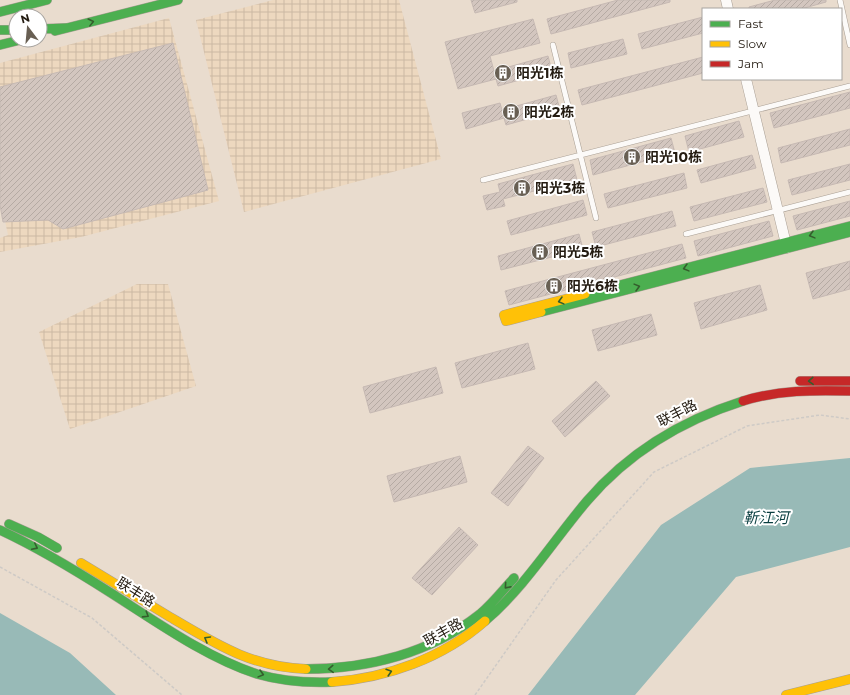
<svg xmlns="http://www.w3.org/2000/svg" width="850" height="695" viewBox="0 0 850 695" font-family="Montserrat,'Noto Sans SC',sans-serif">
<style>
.industrial{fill:url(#industrial-grid)}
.water{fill:#98bab7}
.building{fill:url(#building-hatch);stroke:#c6b9b3}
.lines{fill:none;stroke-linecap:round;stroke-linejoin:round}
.lane-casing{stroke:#a99f94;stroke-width:6}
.street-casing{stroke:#a99f94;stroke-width:11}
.fast-casing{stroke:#a99f94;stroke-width:10}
.slow-casing{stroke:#a99f94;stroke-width:10}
.jam-casing{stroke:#a99f94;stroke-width:10}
.path{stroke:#cecac6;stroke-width:1.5;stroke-dasharray:3 2;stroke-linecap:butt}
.lane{stroke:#fcfaf8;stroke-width:5}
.street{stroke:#fcfaf8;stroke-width:10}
.fast{stroke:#4caf50;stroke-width:9}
.slow{stroke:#ffc107;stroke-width:9}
.jam{stroke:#c62828;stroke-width:9}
.oneway{stroke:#355e2d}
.labels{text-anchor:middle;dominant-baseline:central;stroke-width:4;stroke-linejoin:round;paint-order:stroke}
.poi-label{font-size:14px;font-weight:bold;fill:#231b11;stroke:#fff;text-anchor:start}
.street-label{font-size:14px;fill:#231b11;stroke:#fff}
.water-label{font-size:15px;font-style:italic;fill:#083d3f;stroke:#fff}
</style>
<defs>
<pattern id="industrial-grid" width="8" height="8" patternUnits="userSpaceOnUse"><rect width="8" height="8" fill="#edd8bf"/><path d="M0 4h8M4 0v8" fill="none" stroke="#cbb9a3"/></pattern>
<pattern id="building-hatch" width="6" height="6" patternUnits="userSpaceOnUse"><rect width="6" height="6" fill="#d3c6bf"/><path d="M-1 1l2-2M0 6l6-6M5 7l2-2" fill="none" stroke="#b5aaa3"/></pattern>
</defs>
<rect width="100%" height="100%" fill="#e9dcce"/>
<!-- industrial -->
<path class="industrial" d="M273,0H399L441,159L244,212L196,20Z
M169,18L219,201L81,237L0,252V238L8,235L0,198V63Z
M137,284H168L196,386L70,429L39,332Z"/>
<!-- water -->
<path class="water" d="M850,458V547L736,577L635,695H528L661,525L750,468Z
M0,613L70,653L116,695H0Z"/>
<!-- building -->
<path class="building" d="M471,0H517V2L475,13Z
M618,0H670V2L551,34L547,19Z
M775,0H826V2L801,9H749V7Z
M703,17V33L642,49L638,34Z
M533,19L540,43L490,56L494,71L548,56L552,71L498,86L496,79L458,89L445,42Z
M623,39L627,54L571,68L568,53Z
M173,43L208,190L63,229L48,220L3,222L0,205V87Z
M703,57V73L582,105L578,90Z
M850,92V108L774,128L770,113Z
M556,95L560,110L506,125L504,118L466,129L462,113L500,103L502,110Z
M739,121L744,137L689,152L685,136Z
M850,129V145L781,163L778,148Z
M671,138L675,153L593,175L590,160Z
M752,155L756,168L701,183L697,170Z
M573,164L577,180L503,199L505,206L487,210L483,196L500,192L498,184Z
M850,164V180L792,195L788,180Z
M684,173L687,188L608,208L604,194Z
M763,188L767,202L694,221L690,207Z
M583,200L587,215L511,235L507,221Z
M850,201V216L797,230L793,216Z
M672,211L676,226L596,247L592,232Z
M769,221L773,236L698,256L694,241Z
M579,234L583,249L501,270L498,256Z
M682,244L686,258L509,305L505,291Z
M850,261V289L813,299L806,273Z
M760,285L767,310L701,329L694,303Z
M651,314L657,335L598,351L592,330Z
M528,343L535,369L462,388L455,363Z
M436,367L443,393L370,413L363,387Z
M596,381L610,396L565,437L552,421Z
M528,446L544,458L508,506L491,493Z
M460,456L467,482L394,502L387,476Z
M459,527L478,545L432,595L412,578Z"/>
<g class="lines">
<!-- lane casing -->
<g class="lane-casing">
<path id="lane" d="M840,0L850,45
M553,45L596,218
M483,180L850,86
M686,234L850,192"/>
</g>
<!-- street casing -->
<g class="street-casing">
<path id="street" d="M726,0L728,9
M746,79L787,248"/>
</g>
<!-- fast casing -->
<g class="fast-casing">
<path id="fast" d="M0,12L47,0
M40,29L66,28
M0,30H16
M55,31L178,0
M0,45L20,40
M585,294L850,226
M541,312L850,232
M9,524L38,537L57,548
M0,530C39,548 75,570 111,593C155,621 207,658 257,674C281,681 307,683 332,682
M485,621C525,587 553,541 587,501C628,453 683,420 743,401
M306,669C368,669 431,653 480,614C493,603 503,590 514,578"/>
</g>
<!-- slow casing -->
<g class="slow-casing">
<path id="slow" d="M541,312L506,321L504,315L585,294
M81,563C111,581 140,599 170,617C216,644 251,667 306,669
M332,682C387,678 443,658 485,621
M786,695L850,679"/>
</g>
<!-- jam casing -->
<g class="jam-casing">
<path id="jam" d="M800,381H850
M743,401C778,390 814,390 850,391"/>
</g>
<!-- path -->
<path class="path" d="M0,567L92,618L182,695
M475,695L556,580L654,472L747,426L820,415L850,419"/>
<!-- lane -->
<use href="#lane" class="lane"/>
<!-- street -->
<use href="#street" class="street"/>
<!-- fast -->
<use href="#fast" class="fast"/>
<!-- slow -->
<use href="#slow" class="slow"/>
<!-- jam -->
<use href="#jam" class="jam"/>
</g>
<!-- one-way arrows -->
<defs><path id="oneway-chevron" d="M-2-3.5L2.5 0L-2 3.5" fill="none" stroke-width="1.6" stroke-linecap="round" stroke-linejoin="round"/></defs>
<g class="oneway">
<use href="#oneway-chevron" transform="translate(91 22) rotate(-14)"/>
<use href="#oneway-chevron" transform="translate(812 235) rotate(165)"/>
<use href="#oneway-chevron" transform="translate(686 268) rotate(165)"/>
<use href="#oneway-chevron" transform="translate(637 287) rotate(-15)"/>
<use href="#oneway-chevron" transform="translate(561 301) rotate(165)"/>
<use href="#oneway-chevron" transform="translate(811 381) rotate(177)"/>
<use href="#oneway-chevron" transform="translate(35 547) rotate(27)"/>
<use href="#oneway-chevron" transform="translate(507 586) rotate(131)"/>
<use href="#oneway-chevron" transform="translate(146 615) rotate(32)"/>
<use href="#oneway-chevron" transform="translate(207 639) rotate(-150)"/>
<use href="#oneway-chevron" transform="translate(331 669) rotate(177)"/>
<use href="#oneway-chevron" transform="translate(389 672) rotate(-17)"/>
<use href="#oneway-chevron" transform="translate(261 674) rotate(15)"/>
</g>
<!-- icons -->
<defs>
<g id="building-disc" transform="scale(0.9)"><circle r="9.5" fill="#685f53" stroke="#fff"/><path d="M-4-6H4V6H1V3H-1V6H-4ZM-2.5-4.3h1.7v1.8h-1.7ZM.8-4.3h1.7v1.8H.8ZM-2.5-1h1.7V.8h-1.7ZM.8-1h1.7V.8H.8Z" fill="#fff"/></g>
</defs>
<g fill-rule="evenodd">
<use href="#building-disc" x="503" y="73"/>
<use href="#building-disc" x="511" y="112"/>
<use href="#building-disc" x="632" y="157"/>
<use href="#building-disc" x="522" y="188"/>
<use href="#building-disc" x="540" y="252"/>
<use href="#building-disc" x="554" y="286"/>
</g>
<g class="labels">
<!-- poi labels -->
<g class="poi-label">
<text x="516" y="73">阳光1栋</text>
<text x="524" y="112">阳光2栋</text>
<text x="645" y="157">阳光10栋</text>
<text x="535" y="188">阳光3栋</text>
<text x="553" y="252">阳光5栋</text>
<text x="567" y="286">阳光6栋</text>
</g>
<!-- street labels -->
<g class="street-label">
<text transform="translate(677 413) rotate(-27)">联丰路</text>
<text transform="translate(136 592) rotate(32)">联丰路</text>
<text transform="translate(443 632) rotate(-29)">联丰路</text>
</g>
<!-- water labels -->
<g class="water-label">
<text x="766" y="517">靳江河</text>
</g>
</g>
<!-- legend -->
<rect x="702" y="8" width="140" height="72" fill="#ffffff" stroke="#a7a4a0"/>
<rect x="710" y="21" width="20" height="6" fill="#4caf50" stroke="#a7a4a0"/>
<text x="738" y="28" font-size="12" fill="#231b11">Fast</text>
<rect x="710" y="41" width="20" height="6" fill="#ffc107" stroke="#a7a4a0"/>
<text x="738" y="48" font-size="12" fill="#231b11">Slow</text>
<rect x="710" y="61" width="20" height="6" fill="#c62828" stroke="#a7a4a0"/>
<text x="738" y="68" font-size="12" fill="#231b11">Jam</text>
<!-- north arrow -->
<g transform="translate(28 28) rotate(344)"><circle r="19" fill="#ffffff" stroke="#a7a4a0"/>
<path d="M0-3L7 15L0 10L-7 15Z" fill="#685f53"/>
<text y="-6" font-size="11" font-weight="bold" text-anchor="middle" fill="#231b11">N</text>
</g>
</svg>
